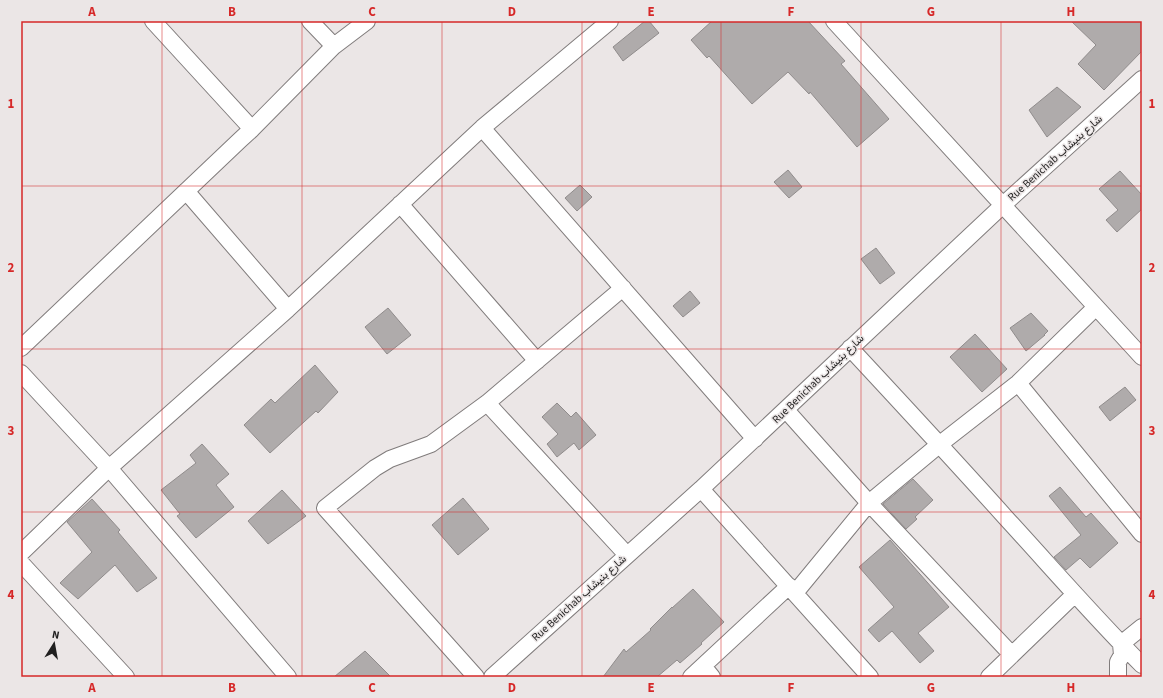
<svg xmlns="http://www.w3.org/2000/svg" width="1163" height="698" viewBox="0 0 1163 698" font-family="'Source Sans 3',Vazirmatn,sans-serif">
<style>
.building{fill:#afabab;stroke:#908c8c}
.lines{fill:none;stroke-linecap:round;stroke-linejoin:round}
.street-casing{stroke:#807c7c;stroke-width:18}
.street{stroke:#fff;stroke-width:16}
.grid{fill:none;stroke:#d62828;stroke-width:1;stroke-opacity:0.55}
.labels{text-anchor:middle;dominant-baseline:central;stroke-width:3;stroke-linejoin:round;paint-order:stroke}
.street-label{font-size:11px;fill:#201f1f;stroke:#ebe6e6}
.neatline{fill:none;stroke:#d62828;stroke-width:1.5}
.grid-label{font-size:13px;text-anchor:middle;font-weight:bold;fill:#d62828}
</style>
<rect width="100%" height="100%" fill="#ebe6e6"/>
<!-- building -->
<path class="building" d="M645,21H649L659,33L623,61L613,47Z
M712,21H808L845,61L841,64L889,119L857,147L810,92L809,94L788,72L752,104L709,56L707,58L691,40Z
M1071,21H1142V51L1104,90L1078,64L1096,45Z
M1057,87L1081,107L1047,137L1029,110Z
M788,170L802,187L789,198L774,182Z
M1120,171L1142,195V209L1117,232L1106,220L1118,210L1099,189Z
M580,185L592,197L577,211L565,198Z
M876,248L895,273L880,284L861,259Z
M690,291L700,303L683,317L673,306Z
M388,308L411,335L387,354L365,327Z
M1031,313L1048,331L1044,335H1045L1026,351L1010,328Z
M975,334L1007,369L982,392L950,357Z
M315,365L338,392L318,413L316,411L270,453L244,425L271,399L275,403Z
M1125,387L1136,400L1110,421L1099,407Z
M557,403L571,417L576,412L596,435L579,450L574,443L557,457L547,444L558,434L542,417Z
M202,444L229,474L216,485L234,507L196,538L177,516L180,514L161,490L196,463L190,455Z
M913,479L933,500L915,517L917,519L906,529L883,504Z
M1060,487L1086,517L1091,513L1118,543L1090,568L1080,558L1066,570L1054,557L1081,535L1049,496Z
M282,490L306,516L268,544L248,521Z
M463,498L489,529L458,555L432,525Z
M92,499L120,530L118,532L157,578L137,592L115,565L78,599L60,583L92,552L67,522Z
M890,540L949,607L918,633L934,651L920,663L892,631L879,642L868,630L894,607L859,567Z
M693,589L724,622L701,643L702,644L680,663L677,660L657,677H603L624,649L626,652L651,630L650,629L672,607V608Z
M365,651L391,677H334Z"/>
<g class="lines">
<!-- street casing -->
<g class="street-casing">
<path id="street" d="M153,21L252,129
M310,21L334,46
M834,21L1142,357
M482,128L755,439
M186,191L288,309
M400,204L537,361
M21,348L240,140L252,129L334,46L367,21
M850,348C903,405 955,461 1006,518C1051,567 1095,618 1142,665
M21,373L109,468L288,677
M1018,383L1142,534
M487,403L627,555
M786,410L869,503L1012,655
M701,489L870,677
M21,553L109,468L288,309L482,128L610,21
M21,563L126,677
M795,593L869,503L940,444L1018,383L1096,307
M703,666L712,677
M476,677L325,508L375,468L390,459L431,444L487,403L623,288
M492,677L701,489L1003,205L1142,79
M691,677L789,586
M989,677L1075,594
M1118,677V662L1122,655L1121,644L1142,627"/>
</g>
<!-- street -->
<use href="#street" class="street"/>
</g>
<!-- grid -->
<path class="grid" d="M162,21V677M302,21V677M442,21V677M582,21V677M721,21V677M861,21V677M1001,21V677M21,186H1142M21,349H1142M21,512H1142"/>
<g class="labels">
<!-- street labels -->
<g class="street-label">
<text transform="translate(1055 158) rotate(-42)">Rue Benichab شارع بنيشاب</text>
<text transform="translate(818 379) rotate(-44)">Rue Benichab شارع بنيشاب</text>
<text transform="translate(579 598) rotate(-42)">Rue Benichab شارع بنيشاب</text>
</g>
</g>
<!-- border -->
<rect width="1163" height="698" fill="none" stroke="#ebe6e6" stroke-width="44"/>
<!-- north arrow -->
<g transform="translate(54 644) rotate(11)" stroke="#ebe6e6" stroke-width="3" paint-order="stroke">
<path d="M0-3L7 15L0 10L-7 15Z" fill="#201f1f"/>
<text y="-6" font-size="11" font-weight="bold" text-anchor="middle" fill="#201f1f">N</text>
</g>
<rect x="22" y="22" width="1119" height="654" class="neatline"/>
<g class="grid-label">
<text x="92" y="16">A</text>
<text x="232" y="16">B</text>
<text x="372" y="16">C</text>
<text x="512" y="16">D</text>
<text x="651" y="16">E</text>
<text x="791" y="16">F</text>
<text x="931" y="16">G</text>
<text x="1071" y="16">H</text>
<text x="11" y="108">1</text>
<text x="1152" y="108">1</text>
<text x="11" y="272">2</text>
<text x="1152" y="272">2</text>
<text x="11" y="435">3</text>
<text x="1152" y="435">3</text>
<text x="11" y="599">4</text>
<text x="1152" y="599">4</text>
<text x="92" y="692">A</text>
<text x="232" y="692">B</text>
<text x="372" y="692">C</text>
<text x="512" y="692">D</text>
<text x="651" y="692">E</text>
<text x="791" y="692">F</text>
<text x="931" y="692">G</text>
<text x="1071" y="692">H</text>
</g>
</svg>
